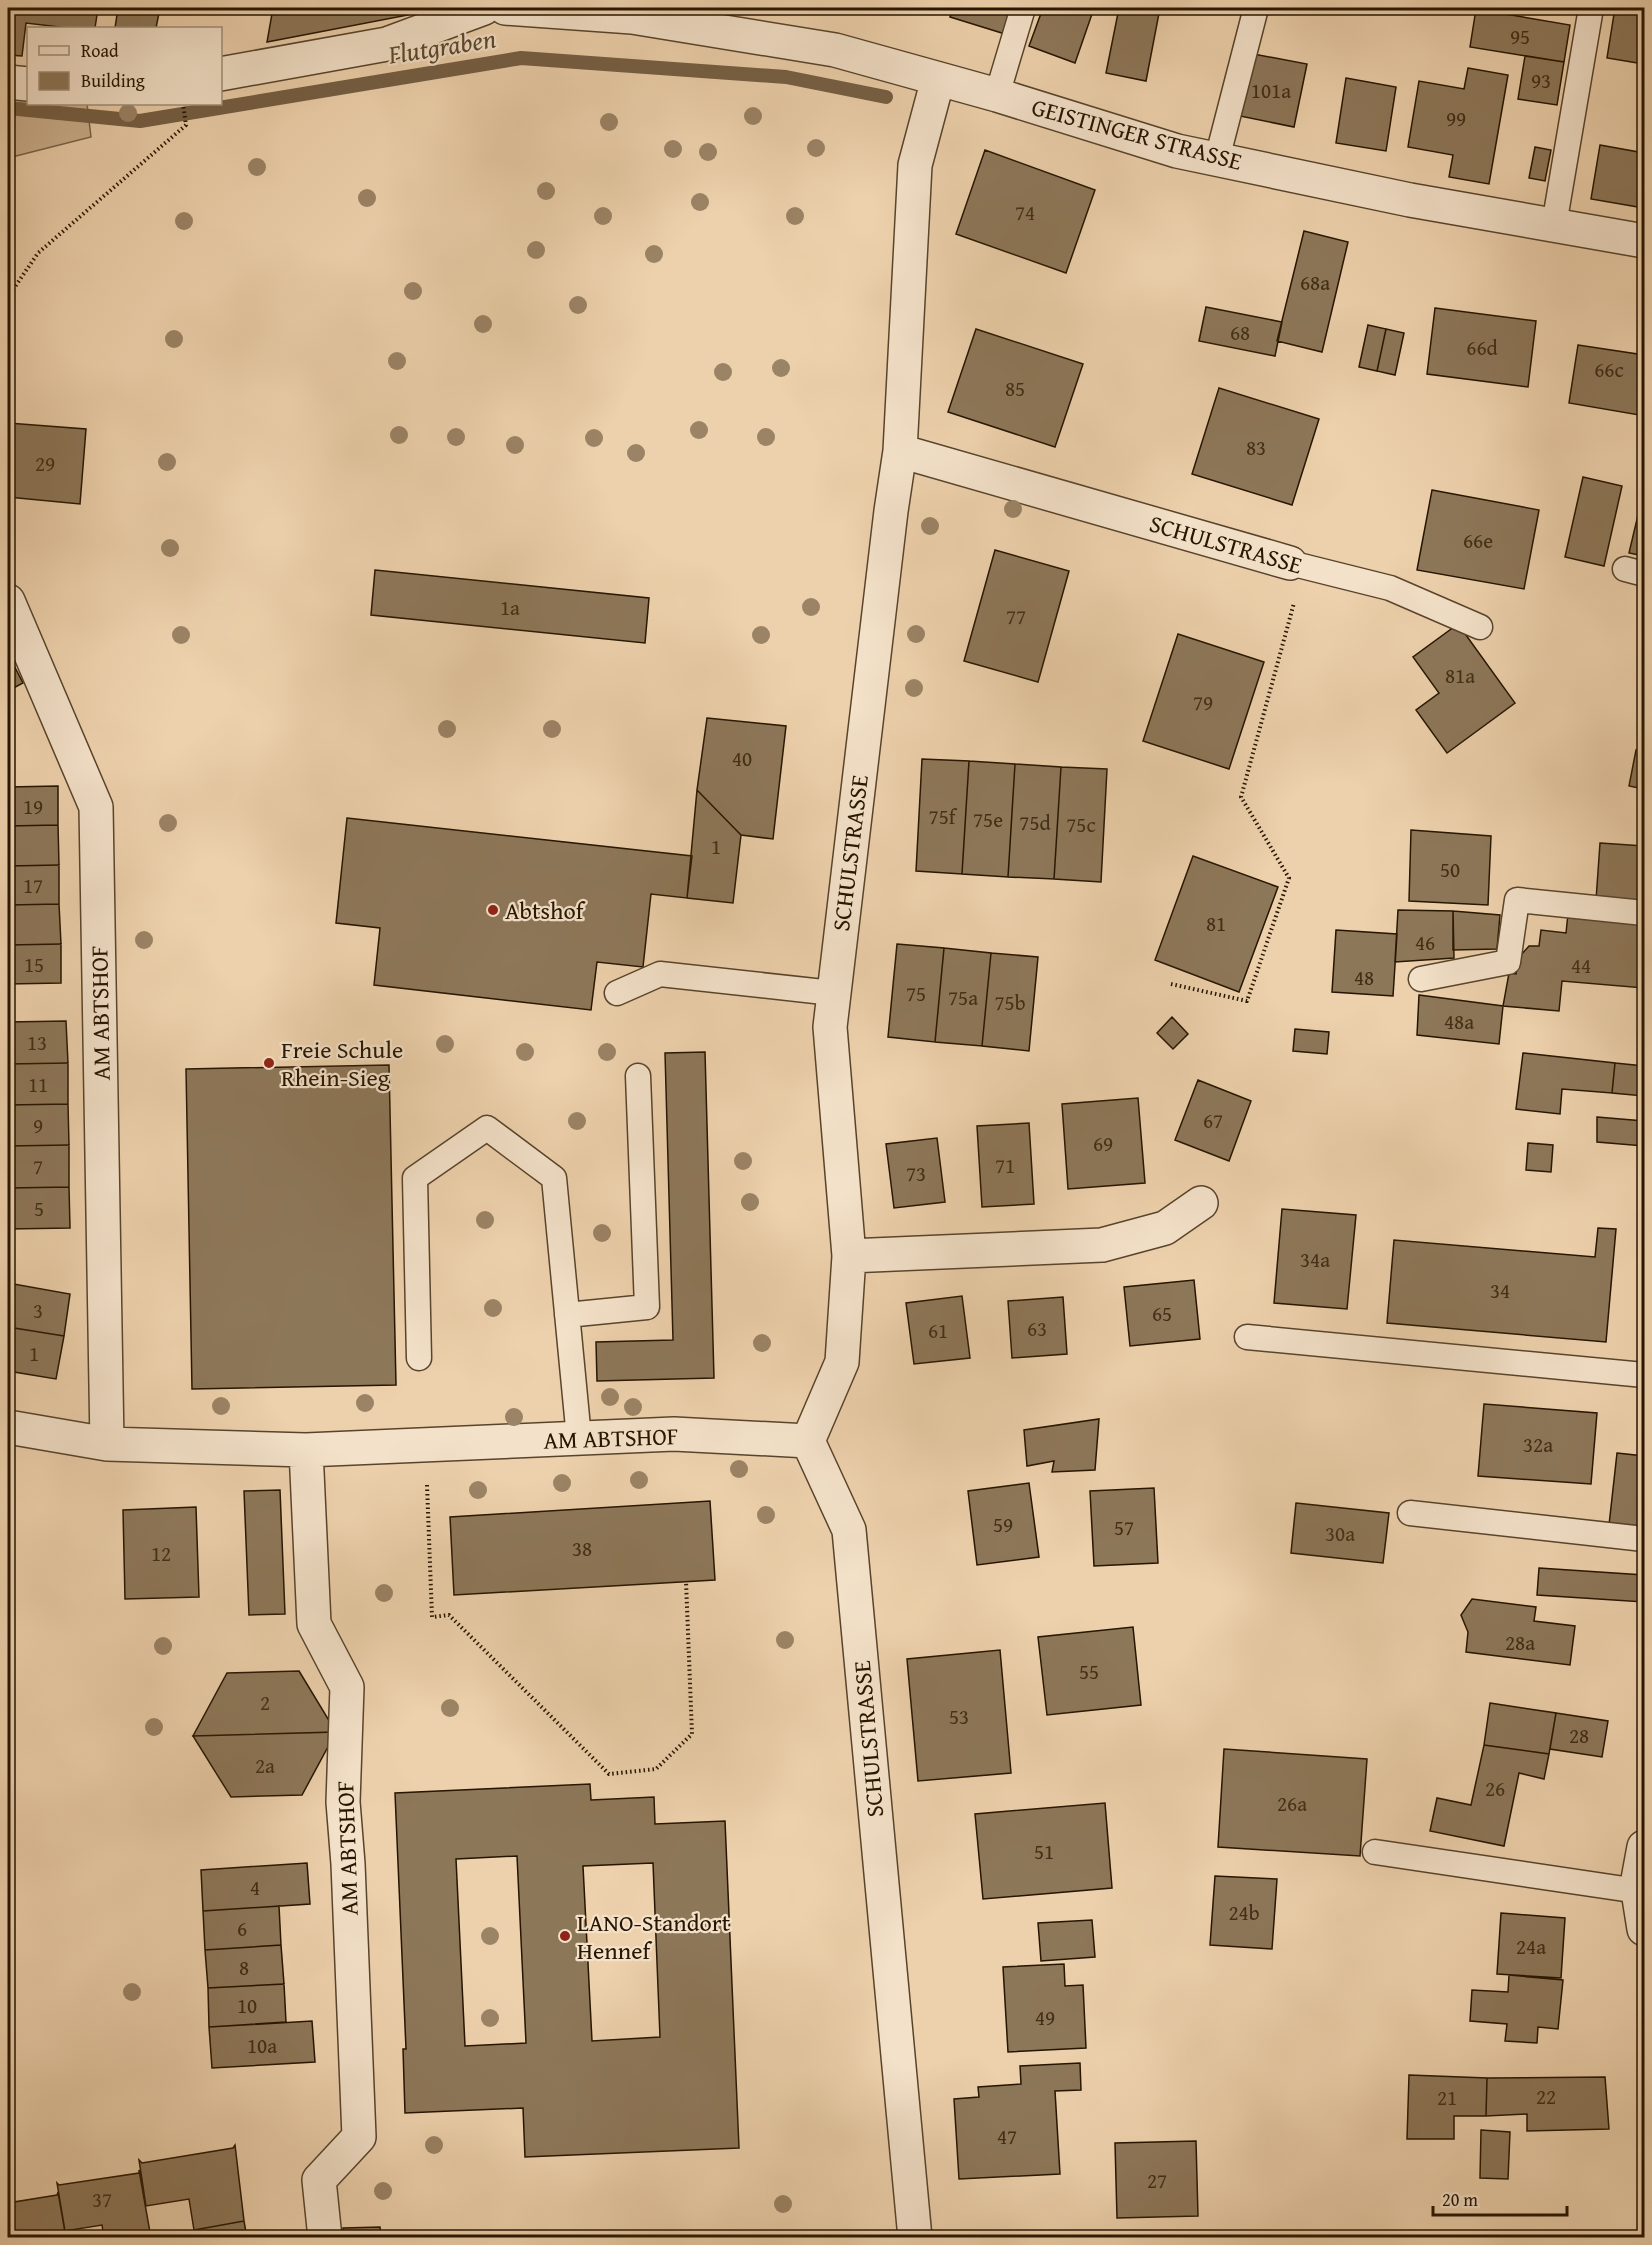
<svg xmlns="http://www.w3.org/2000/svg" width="1652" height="2245" viewBox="0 0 1652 2245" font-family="'Gentium Book Plus',serif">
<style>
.green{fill:#cbb18f;stroke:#786348;stroke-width:1.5}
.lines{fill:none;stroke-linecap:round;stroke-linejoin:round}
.stream{stroke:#755f44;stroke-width:14}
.building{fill:#8d7759;stroke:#261500;stroke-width:1.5;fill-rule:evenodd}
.service-casing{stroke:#58442b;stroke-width:27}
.minor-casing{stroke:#58442b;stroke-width:36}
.path{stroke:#261500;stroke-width:4;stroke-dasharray:1.5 3;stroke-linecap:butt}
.service{stroke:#f3e1c9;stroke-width:24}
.minor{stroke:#f3e1c9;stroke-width:33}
.tree{fill:#9b8365}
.poi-dot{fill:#8f2418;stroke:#f3e1c9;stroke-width:2}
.labels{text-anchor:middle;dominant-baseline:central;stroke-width:4.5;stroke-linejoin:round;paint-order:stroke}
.number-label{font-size:21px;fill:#402e16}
.street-label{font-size:24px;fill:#261500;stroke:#f3e1c9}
.poi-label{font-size:24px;fill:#261500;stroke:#f3e1c9;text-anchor:start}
.water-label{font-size:26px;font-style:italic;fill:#5a472e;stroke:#f3e1c9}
</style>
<rect width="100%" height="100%" fill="#edd1ac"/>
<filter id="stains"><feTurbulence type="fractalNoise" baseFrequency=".00333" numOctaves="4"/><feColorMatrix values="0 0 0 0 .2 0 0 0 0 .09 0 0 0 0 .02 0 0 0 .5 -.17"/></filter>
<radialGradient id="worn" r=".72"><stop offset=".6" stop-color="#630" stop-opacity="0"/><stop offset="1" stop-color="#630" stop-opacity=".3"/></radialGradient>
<!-- green -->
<path class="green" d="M8,82L28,84V104H87L91,137L8,158Z"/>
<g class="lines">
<!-- stream -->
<path class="stream" d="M8,108L140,121L521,58L786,77L886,97"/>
</g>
<!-- building -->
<path class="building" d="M8,8H98L95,28H68L26,23L22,56L8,55Z
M118,8H160L156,28H115Z
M273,8H406L408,15L267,42Z
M953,8H1013L1005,34L950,17Z
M1043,8H1074L1092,14L1075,63L1029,46Z
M1119,8H1160L1146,81L1106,73Z
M1615,8H1644V64L1607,58Z
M1476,9L1570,25L1564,62L1470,47Z
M1248,53L1307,64L1294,127L1235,115Z
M1525,56L1564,62L1557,105L1518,99Z
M1468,68L1508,75L1489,184L1449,177L1453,155L1408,147L1419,81L1464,89Z
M1346,78L1396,87L1386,151L1336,143Z
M1600,145L1644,153V208L1591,199Z
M1535,147L1551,150L1545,181L1529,178Z
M985,150L1095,190L1066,273L956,234Z
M1304,231L1348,242L1322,352L1277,341Z
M1206,307L1282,322L1275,356L1199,341Z
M1435,308L1536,321L1528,387L1427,374Z
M1368,325L1386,329L1377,371L1359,367Z
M976,329L1083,364L1055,447L948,412Z
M1386,329L1404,333L1395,375L1377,371Z
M1578,345L1644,355V383L1639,415L1569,403Z
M1219,388L1319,419L1292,505L1192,474Z
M8,423L86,429L80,504L8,497Z
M1583,477L1622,486L1604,566L1565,557Z
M1432,490L1539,510L1524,589L1417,570Z
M1638,515L1644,517V556L1629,553Z
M995,550L1069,571L1038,682L964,661Z
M375,570L649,598L645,643L371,615Z
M1458,624L1515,703L1447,753L1416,710L1439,693L1413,657Z
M1178,634L1264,662L1229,769L1143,741Z
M8,654L23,683L8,691Z
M707,718L786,726L773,839L741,835L697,790Z
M1643,745L1644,746V789L1629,786L1636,750Z
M922,759L969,761L962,874L916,871Z
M969,761L1015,764L1008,877L962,874Z
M1015,764L1061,767L1054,879L1008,877Z
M1061,767L1107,769L1101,882L1054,879Z
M58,786V825L8,826V787Z
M697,790L741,835L733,903L687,898Z
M347,818L692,856L687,898L651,894L643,967L597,962L591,1010L374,985L380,928L336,923Z
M58,825L59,865L8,866V826Z
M1411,830L1491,836L1488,905L1409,901Z
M1600,843L1644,846V901L1596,900Z
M1193,856L1278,887L1239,992L1155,960Z
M59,865V904L8,905V866Z
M59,904L61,944L8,945V905Z
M1398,910L1453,911L1454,958L1395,962Z
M1453,911L1500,915L1497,949L1453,950Z
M1568,914L1644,921V988L1562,981L1559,1011L1503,1006L1509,973L1516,974L1519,957L1529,946H1539L1541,930L1566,933Z
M1336,930L1397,934L1393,996L1332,992Z
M61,944V983L8,984V945Z
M897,944L944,948L935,1042L888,1037Z
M944,948L991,953L982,1046L935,1042Z
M991,953L1038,957L1029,1051L982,1046Z
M1419,995L1503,1006L1499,1044L1417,1035Z
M1172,1017L1188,1034L1173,1049L1157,1033Z
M66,1021L68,1063L8,1064V1022Z
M1295,1029L1329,1032L1327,1054L1293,1051Z
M705,1052L714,1378L597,1381L596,1342L673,1340L665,1053Z
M1523,1053L1615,1063L1612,1093L1562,1089L1560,1114L1516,1109Z
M68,1063V1104L8,1105V1064Z
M1615,1063L1644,1066V1096L1612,1093Z
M389,1065L396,1385L192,1389L186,1069Z
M1198,1080L1251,1101L1229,1161L1175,1140Z
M1138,1098L1145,1183L1068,1189L1062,1104Z
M68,1104L69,1145L8,1146V1105Z
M1597,1117L1644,1121V1146L1597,1142Z
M1029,1123L1034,1204L982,1207L977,1126Z
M937,1138L945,1202L894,1208L886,1144Z
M1528,1143L1553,1145L1551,1172L1526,1170Z
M69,1145V1187L8,1188V1146Z
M69,1187L70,1228L8,1229V1188Z
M1282,1209L1356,1215L1347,1309L1274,1303Z
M1598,1228L1616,1229L1606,1342L1387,1323L1394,1240L1595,1257Z
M1194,1280L1200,1339L1130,1346L1124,1287Z
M8,1283L70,1294L64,1336L8,1327Z
M962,1296L970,1358L914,1364L906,1303Z
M1063,1297L1067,1354L1012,1358L1008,1301Z
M8,1327L64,1336L56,1379L8,1371Z
M1484,1404L1597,1413L1591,1484L1478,1476Z
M1099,1419L1095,1470L1052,1472L1054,1461L1027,1466L1024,1430Z
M1617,1453L1644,1456V1528L1609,1525Z
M1029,1483L1039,1557L977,1565L968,1491Z
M1154,1488L1158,1563L1094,1566L1090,1491Z
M280,1490L285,1614L249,1615L244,1491Z
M710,1501L715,1580L454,1595L450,1517Z
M1296,1503L1389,1513L1383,1563L1291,1553Z
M196,1507L199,1597L125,1599L123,1510Z
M1539,1568L1644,1575V1602L1537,1595Z
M1472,1599L1536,1607L1534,1621L1575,1626L1570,1665L1466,1652L1468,1632L1461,1615Z
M1133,1627L1141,1705L1047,1715L1038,1637Z
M1000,1650L1011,1773L918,1781L907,1659Z
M299,1671L336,1732L193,1736L227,1673Z
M1490,1703L1556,1713L1549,1754L1484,1745Z
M1556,1713L1608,1721L1602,1757L1550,1749Z
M336,1732L302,1795L231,1797L193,1736Z
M1484,1745L1549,1754L1544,1779L1519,1773L1504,1846L1430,1831L1437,1798L1471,1805Z
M1224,1749L1367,1759L1360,1856L1218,1847Z
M590,1784L591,1800L654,1797L655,1824L725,1821L739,2148L525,2157L523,2108L405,2113L403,2049H406L395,1793ZM517,1856L526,2043L465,2046L456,1859ZM653,1863L660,2037L592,2041L583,1866Z
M1105,1803L1112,1888L983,1899L975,1814Z
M307,1863L310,1904L203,1911L201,1870Z
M1215,1876L1277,1879L1272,1949L1210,1945Z
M279,1906L281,1945L205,1950L203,1911Z
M1501,1913L1565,1918L1561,1978L1497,1974Z
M1092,1920L1095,1957L1041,1961L1038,1923Z
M281,1945L284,1984L208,1988L205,1950Z
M1064,1964L1065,1986L1083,1985L1086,2048L1008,2052L1003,1967Z
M1509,1975L1563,1980L1558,2029L1538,2027L1537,2043L1505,2041L1507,2024L1470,2021L1472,1990L1508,1992Z
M284,1984L286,2022L209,2027L208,1988Z
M312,2021L315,2062L212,2068L209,2027Z
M1080,2063L1081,2090L1055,2091L1060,2174L959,2179L954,2099L979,2097L978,2087L1021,2084L1020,2066Z
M1409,2075L1487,2078L1486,2116H1454V2139H1407Z
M1605,2077L1609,2129L1527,2131V2114L1486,2116L1487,2078Z
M1481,2130L1510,2132L1508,2179L1480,2178Z
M1196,2141L1198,2216L1117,2218L1115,2143Z
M235,2145L244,2221L194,2230L189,2199L146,2206L139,2160L142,2163L233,2148Z
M139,2170L151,2238H104L102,2225L65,2231L57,2183L59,2185L139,2173Z
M58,2192L66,2238H8V2203L57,2195Z
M244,2221L247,2238H195L194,2230Z
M380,2227L381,2238H343V2228Z"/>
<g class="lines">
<!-- service casing -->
<g class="service-casing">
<path id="service" d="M997,95L1023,8
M1217,159L1256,8
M1554,225L1591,8
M1290,563L1390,588L1480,627
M1625,569L1644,574
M1421,979L1508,962L1517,900L1644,913
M617,993L660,974L833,993
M567,1315L647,1307L638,1076
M1247,1337L1644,1375
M419,1358L415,1178L487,1128L554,1178L579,1438
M1410,1513L1644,1539
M1375,1852L1638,1891"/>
</g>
<!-- minor casing -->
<g class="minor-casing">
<path id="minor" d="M505,8L632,17L835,50L997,95L1177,151L1410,200L1644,241
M220,74L387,44L484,8
M8,82L28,84
M900,451L1290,563
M8,601L96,807L107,1444
M849,1256L1102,1245L1165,1228L1201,1203
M8,1427L107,1444L306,1450L674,1434L808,1441
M306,1450L314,1624L347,1687L343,1802L348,1864L359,2137L319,2180L325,2238
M1644,1847L1637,1885L1644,1929
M915,2238L849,1530L808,1441L842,1362L849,1256L830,1027L891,511L900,451L915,165L938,79"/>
</g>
<!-- path -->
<path class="path" d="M8,297L38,253L186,125L183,104
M1171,984L1247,1001L1289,878L1241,797L1294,603
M427,1485L432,1617L449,1615L609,1774L656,1769L692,1734L686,1581"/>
<!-- service -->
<use href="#service" class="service"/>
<!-- minor -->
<use href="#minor" class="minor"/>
</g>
<!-- trees -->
<g class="tree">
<circle cx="128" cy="113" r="9"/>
<circle cx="753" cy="116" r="9"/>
<circle cx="609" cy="122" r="9"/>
<circle cx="816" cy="148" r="9"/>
<circle cx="673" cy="149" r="9"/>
<circle cx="708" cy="152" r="9"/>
<circle cx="257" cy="167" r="9"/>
<circle cx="546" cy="191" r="9"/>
<circle cx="367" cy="198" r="9"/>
<circle cx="700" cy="202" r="9"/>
<circle cx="603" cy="216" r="9"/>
<circle cx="795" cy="216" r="9"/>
<circle cx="184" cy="221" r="9"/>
<circle cx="536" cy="250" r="9"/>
<circle cx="654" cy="254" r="9"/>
<circle cx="413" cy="291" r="9"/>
<circle cx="578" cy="305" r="9"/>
<circle cx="483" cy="324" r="9"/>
<circle cx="174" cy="339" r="9"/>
<circle cx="397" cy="361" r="9"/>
<circle cx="781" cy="368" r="9"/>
<circle cx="723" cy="372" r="9"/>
<circle cx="699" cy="430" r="9"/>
<circle cx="399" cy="435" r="9"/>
<circle cx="456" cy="437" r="9"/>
<circle cx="766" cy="437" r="9"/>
<circle cx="594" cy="438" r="9"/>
<circle cx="515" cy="445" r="9"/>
<circle cx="636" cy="453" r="9"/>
<circle cx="167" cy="462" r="9"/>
<circle cx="1013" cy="509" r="9"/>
<circle cx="930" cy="526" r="9"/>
<circle cx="170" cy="548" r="9"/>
<circle cx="811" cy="607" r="9"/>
<circle cx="916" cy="634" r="9"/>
<circle cx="181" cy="635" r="9"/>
<circle cx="761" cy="635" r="9"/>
<circle cx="914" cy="688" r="9"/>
<circle cx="447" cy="729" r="9"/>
<circle cx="552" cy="729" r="9"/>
<circle cx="168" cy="823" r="9"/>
<circle cx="144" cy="940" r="9"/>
<circle cx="445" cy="1044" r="9"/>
<circle cx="525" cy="1052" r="9"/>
<circle cx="607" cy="1052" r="9"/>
<circle cx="577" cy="1121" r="9"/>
<circle cx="743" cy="1161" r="9"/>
<circle cx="750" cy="1202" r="9"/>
<circle cx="485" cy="1220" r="9"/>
<circle cx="602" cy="1233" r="9"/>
<circle cx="493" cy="1308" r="9"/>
<circle cx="762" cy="1343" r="9"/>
<circle cx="610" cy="1397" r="9"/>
<circle cx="365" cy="1403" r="9"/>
<circle cx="221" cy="1406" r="9"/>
<circle cx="633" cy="1407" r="9"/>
<circle cx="514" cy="1417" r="9"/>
<circle cx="739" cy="1469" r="9"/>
<circle cx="639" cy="1480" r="9"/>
<circle cx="562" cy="1483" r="9"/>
<circle cx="478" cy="1490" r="9"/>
<circle cx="766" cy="1515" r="9"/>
<circle cx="384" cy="1593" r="9"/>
<circle cx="785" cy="1640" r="9"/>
<circle cx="163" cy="1646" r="9"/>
<circle cx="450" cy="1708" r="9"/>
<circle cx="154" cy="1727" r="9"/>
<circle cx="490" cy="1936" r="9"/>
<circle cx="132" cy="1992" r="9"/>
<circle cx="490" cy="2018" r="9"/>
<circle cx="434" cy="2145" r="9"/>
<circle cx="383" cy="2191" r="9"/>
<circle cx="783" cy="2204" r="9"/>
</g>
<!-- markers -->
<g class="poi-dot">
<circle cx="493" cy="910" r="6"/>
<circle cx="269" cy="1063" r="6"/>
<circle cx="565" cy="1936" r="6"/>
</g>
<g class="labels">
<!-- number labels -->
<g class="number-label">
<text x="1520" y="36">95</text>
<text x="1541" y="80">93</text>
<text x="1271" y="90">101a</text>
<text x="1456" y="118">99</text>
<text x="1025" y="212">74</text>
<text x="1315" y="282">68a</text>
<text x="1240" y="332">68</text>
<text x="1482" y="347">66d</text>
<text x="1609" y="369">66c</text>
<text x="1015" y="388">85</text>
<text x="1256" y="447">83</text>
<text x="45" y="463">29</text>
<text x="1478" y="540">66e</text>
<text x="510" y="607">1a</text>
<text x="1016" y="616">77</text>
<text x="1460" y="675">81a</text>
<text x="1203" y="702">79</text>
<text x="742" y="758">40</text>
<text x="33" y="806">19</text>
<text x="942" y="816">75f</text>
<text x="988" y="819">75e</text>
<text x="1035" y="822">75d</text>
<text x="1081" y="824">75c</text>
<text x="716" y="846">1</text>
<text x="1450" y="869">50</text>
<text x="33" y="885">17</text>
<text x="1216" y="923">81</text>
<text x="1425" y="942">46</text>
<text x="34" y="964">15</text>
<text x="1581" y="965">44</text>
<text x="1364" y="977">48</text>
<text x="916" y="993">75</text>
<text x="963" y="997">75a</text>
<text x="1010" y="1002">75b</text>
<text x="1459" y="1021">48a</text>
<text x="37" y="1042">13</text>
<text x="38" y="1084">11</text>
<text x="1213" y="1120">67</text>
<text x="38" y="1125">9</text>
<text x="1103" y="1143">69</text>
<text x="1005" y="1165">71</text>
<text x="38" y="1166">7</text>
<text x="916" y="1173">73</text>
<text x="39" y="1208">5</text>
<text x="1315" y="1259">34a</text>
<text x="1500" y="1290">34</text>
<text x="38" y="1310">3</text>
<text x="1162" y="1313">65</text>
<text x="1037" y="1328">63</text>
<text x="938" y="1330">61</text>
<text x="34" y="1353">1</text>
<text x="1538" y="1444">32a</text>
<text x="1003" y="1524">59</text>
<text x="1124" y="1527">57</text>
<text x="1340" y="1533">30a</text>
<text x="582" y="1548">38</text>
<text x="161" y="1553">12</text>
<text x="1520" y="1642">28a</text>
<text x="1089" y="1671">55</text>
<text x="265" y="1702">2</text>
<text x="959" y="1716">53</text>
<text x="1579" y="1735">28</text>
<text x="265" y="1765">2a</text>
<text x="1495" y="1788">26</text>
<text x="1292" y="1803">26a</text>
<text x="1044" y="1851">51</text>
<text x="255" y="1887">4</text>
<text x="1244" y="1912">24b</text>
<text x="242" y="1928">6</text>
<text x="1531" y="1946">24a</text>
<text x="244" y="1967">8</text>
<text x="247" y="2005">10</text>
<text x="1045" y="2017">49</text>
<text x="262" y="2045">10a</text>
<text x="1546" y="2096">22</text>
<text x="1447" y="2097">21</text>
<text x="1007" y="2136">47</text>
<text x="1157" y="2180">27</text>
<text x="102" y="2199">37</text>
</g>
<!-- street labels -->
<g class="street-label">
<text transform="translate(1137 134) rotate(15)">GEISTINGER STRASSE</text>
<text transform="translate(1226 544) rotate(16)">SCHULSTRASSE</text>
<text transform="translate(850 853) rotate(-83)">SCHULSTRASSE</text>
<text transform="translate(100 1013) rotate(-91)">AM ABTSHOF</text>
<text transform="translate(611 1438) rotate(-2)">AM ABTSHOF</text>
<text transform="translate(868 1739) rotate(-95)">SCHULSTRASSE</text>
<text transform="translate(347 1848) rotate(-92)">AM ABTSHOF</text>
</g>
<!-- poi labels -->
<g class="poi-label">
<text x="505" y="910">Abtshof</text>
<text x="281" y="1049">Freie Schule<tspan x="281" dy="28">Rhein-Sieg</tspan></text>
<text x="577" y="1922">LANO-Standort<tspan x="577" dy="28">Hennef</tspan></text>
</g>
<!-- water labels -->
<g class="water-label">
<text transform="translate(442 46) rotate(-9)">Flutgraben</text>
</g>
</g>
<!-- margin -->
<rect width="1652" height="2245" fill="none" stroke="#edd1ac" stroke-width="30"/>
<rect x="9" y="9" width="1634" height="2227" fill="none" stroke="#261500" stroke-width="3"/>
<rect x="15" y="15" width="1622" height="2215" fill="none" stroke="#261500" stroke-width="1.5"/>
<!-- legend -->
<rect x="27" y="27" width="195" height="78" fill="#f3e1c9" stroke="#a18f79" stroke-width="1.5"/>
<rect x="39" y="46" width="30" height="9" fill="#f3e1c9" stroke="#a18f79" stroke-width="1.5"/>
<text x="81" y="57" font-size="18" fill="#261500">Road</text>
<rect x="39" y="72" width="30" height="18" fill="#8d7759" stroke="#a18f79" stroke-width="1.5"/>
<text x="81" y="87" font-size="18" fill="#261500">Building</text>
<!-- scale -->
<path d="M1433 2206v9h134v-9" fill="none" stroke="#261500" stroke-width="3"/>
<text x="1442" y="2206" font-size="18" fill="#261500" stroke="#f3e1c9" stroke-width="4.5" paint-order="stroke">20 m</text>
<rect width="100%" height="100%" filter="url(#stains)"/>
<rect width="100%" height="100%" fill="url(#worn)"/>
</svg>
